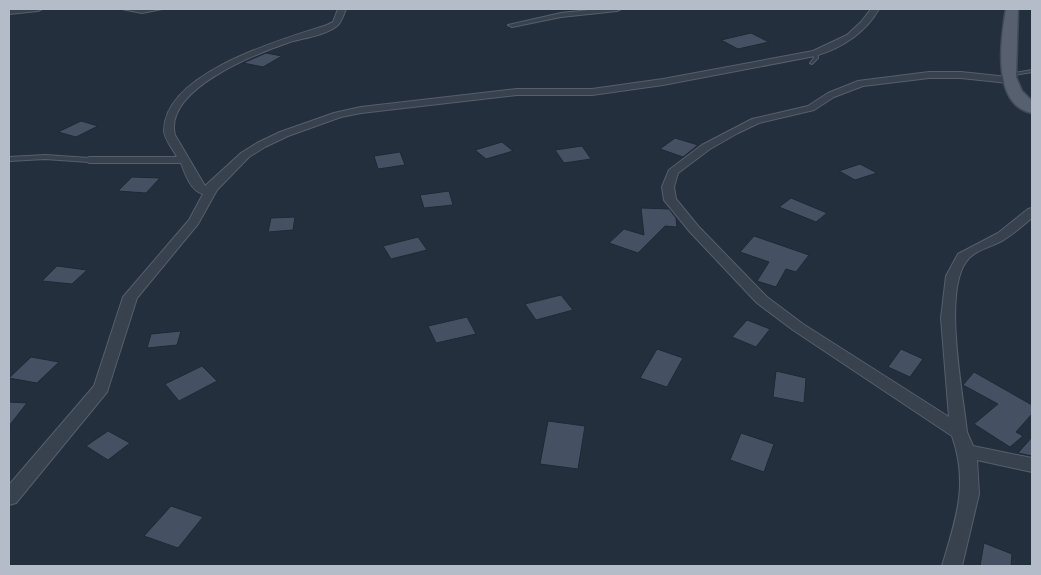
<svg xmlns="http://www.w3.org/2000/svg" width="1041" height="575" viewBox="0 0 1041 575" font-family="Ubuntu,sans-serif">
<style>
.building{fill:#455162;stroke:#1f2835}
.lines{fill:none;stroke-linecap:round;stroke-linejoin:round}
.service-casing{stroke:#565f6c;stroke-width:2}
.minor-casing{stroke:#565f6c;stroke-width:2}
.primary-casing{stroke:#414a57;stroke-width:3}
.service{fill:#38414e;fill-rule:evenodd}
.minor{fill:#38414e;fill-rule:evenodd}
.primary{fill:#56606e;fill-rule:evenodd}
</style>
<rect width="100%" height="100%" fill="#242f3e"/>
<!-- building -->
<path class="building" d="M751,33L769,42L738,49L721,40Z
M266,53L282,56L263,67L243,63Z
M81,121L98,126L76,137L58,132Z
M675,138L698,145L683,157L660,149Z
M502,142L513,151L486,159L475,150Z
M582,146L591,159L564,163L555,150Z
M400,152L405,165L378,169L374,156Z
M860,164L877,173L855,180L839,171Z
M132,177L160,178L146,193L118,191Z
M449,191L453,205L424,208L420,195Z
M791,198L827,213L816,222L779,207Z
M641,208L669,209L676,218L677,227L665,226L638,253L609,243L624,229L644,235Z
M295,217L293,230L268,232L271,218Z
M754,236L809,255L796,272L786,269L776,287L757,281L769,262L740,252Z
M418,237L427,250L391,259L383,246Z
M57,266L87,270L72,284L42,281Z
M561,295L573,310L536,320L525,304Z
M467,317L476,334L436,343L428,326Z
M747,320L770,329L756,347L732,337Z
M181,331L177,345L147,348L151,334Z
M657,349L683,358L667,387L640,378Z
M901,349L923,359L910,377L888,367Z
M31,357L59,362L37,383L9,378Z
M202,366L217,381L179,401L165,384Z
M776,371L806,378L804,403L773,397Z
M974,372L1032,405V414L1016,432L1023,436L1010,447L974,424L998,404L963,385Z
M9,402L27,403L9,426Z
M548,421L585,426L578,469L540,464Z
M108,431L130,443L108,460L86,446Z
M741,433L774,444L764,472L730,460Z
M1032,437V456L1018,453Z
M171,506L203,517L178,548L144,536Z
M984,543L1012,554L1011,566H980Z"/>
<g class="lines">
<!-- service casing -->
<g class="service-casing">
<path id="service" d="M813,52H817L818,58L812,64L810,63L814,58Z
M1032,70V72L1008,76L1006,75L1008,74Z
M45,155L89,158L92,160L89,162L45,159L9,161V157Z"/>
</g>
<!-- minor casing -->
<g class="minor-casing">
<path id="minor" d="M42,9L38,11L9,14V10Z
M122,9H162L142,13Z
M338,9H346C343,15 342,22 337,26C326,35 304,38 290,42C258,53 163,89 175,135L205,186L241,153L257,143L280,132L334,113L361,107L517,89H592L663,79L813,51L847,35L861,22L871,9H879C865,33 842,48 815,56L663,85L592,95H517L361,113L341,117L288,136L265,147L249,157L217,190L198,224L137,298L107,392L16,503L9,505V485L94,386L123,297L189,220L203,194C191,191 185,174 181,163H89L84,160L89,157H177C173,149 164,139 164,130C165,72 283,39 327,25L333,22Z
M598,9H621L617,11L561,17L512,27L508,25L561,13Z
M929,72H961L1008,77L1013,80L1008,83L961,78H929L863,86L834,97L814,110L759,123L738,133L710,149L678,173L674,187L676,199L698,226L767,297L803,324L949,417L941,318L946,276L958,254L998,233L1028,209L1032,208V218C1023,225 1015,233 1005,239C994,247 974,249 966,262C943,294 963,393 967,432L973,446L1032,458V472L977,460L979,494L962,566H942C956,519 969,484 952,436L793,330L757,303L690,232L664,200L662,187L669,170L702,145L752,119L808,106L828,93L858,81Z"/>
</g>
<!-- primary casing -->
<g class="primary-casing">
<path id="primary" d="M1006,9H1018L1016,77L1022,91L1032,101V113C991,105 1001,38 1006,9Z"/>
</g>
<!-- service -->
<use href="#service" class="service"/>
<!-- minor -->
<use href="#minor" class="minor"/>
<!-- primary -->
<use href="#primary" class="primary"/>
</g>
<!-- border -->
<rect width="1041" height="575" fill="none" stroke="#b4bcc9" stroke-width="20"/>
</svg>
